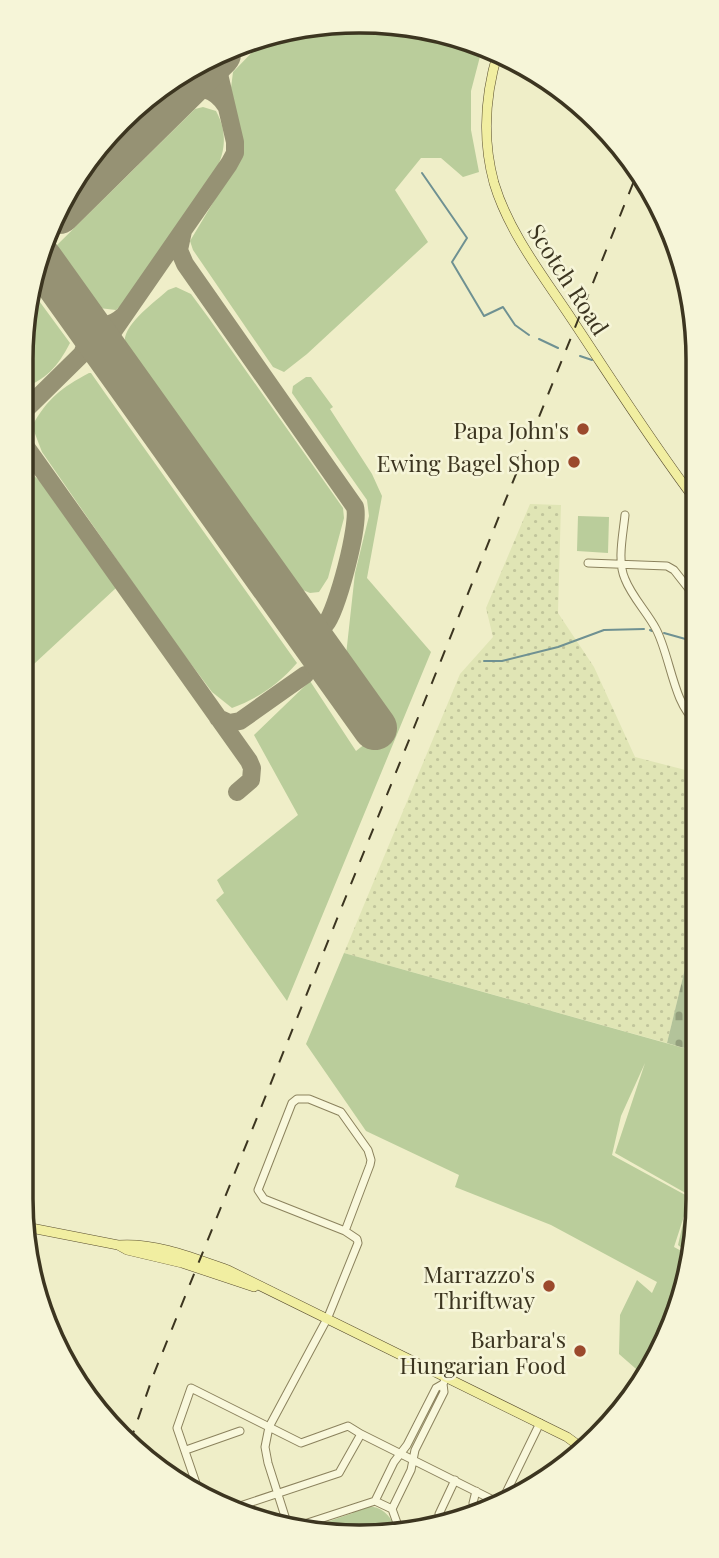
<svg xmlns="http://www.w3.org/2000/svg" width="719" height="1558" viewBox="0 0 719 1558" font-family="'Playfair Display',serif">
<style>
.farmland{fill:url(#farmland-dots)}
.green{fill:#bacd9b;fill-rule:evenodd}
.cemetery{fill:url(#cemetery-stones)}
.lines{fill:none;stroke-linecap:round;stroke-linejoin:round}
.stream{stroke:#6f9192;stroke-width:2}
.taxiway{stroke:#969274;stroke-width:18}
.runway{stroke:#969274;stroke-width:44}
.minor-casing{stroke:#8b825d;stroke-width:9}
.major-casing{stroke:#594e30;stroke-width:10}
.minor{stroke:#f9f8dc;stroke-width:7}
.major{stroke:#f1eea1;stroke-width:9}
.rail{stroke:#3c3520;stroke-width:2;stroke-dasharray:12 12;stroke-linecap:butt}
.poi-dot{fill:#9b492c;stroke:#f6f5d8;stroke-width:2.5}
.labels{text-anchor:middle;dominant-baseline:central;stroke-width:5;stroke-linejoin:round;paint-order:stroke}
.street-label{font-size:23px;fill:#3c3520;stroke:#f6f5d8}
.poi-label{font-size:23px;fill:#3c3520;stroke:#f6f5d8;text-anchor:end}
.rim{fill:none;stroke:#3c3520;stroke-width:3.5}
</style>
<defs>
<pattern id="farmland-dots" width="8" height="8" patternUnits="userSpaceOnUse" patternTransform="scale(1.75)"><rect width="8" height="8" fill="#e0e5b5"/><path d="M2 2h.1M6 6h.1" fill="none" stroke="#c1c59b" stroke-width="1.8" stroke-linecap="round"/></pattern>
<pattern id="cemetery-stones" width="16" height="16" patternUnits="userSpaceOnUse" patternTransform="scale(1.75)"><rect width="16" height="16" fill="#b3c39a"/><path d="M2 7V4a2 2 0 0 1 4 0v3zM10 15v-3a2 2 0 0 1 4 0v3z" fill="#939f7d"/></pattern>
</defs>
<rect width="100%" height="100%" fill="#efeec8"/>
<!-- farmland -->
<path class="farmland" d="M530,504L561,505L558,613L594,667L635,757L697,773V919L667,1043L344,953L460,674L493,637L486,608Z"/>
<!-- green -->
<path class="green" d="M359,21L483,45L471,91V130L479,172L463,177L441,158H421L395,190L428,242L307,354L284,372L273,367L193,250L190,241L244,151L231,88L233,72L264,40Z
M203,107L216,111C227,131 226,150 216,170L122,305L116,310L99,308L56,246L195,109Z
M176,287L191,294L208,317L343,508L344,518L328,578L319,592L310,593L298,588L125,343C122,325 155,302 168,290Z
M34,294L70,343C57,368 47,378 21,390V359Z
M89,373H91L105,393L297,663C278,685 258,698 232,708L212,692L167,632L42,452L32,426C48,398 61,388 89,373Z
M306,377H311L333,407L330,409L372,474L382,496L367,578L431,652L287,1001L216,900L224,893L217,880L298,815L254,735L310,681L356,751L394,721L346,655L355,573L369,516L367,500L292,393L293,386Z
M21,465L40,481L116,588L21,676Z
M578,516L609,517L608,553L577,551Z
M344,953L698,1052V1199L687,1252L678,1245L686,1210L674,1247L687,1254L672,1328L643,1375L619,1354L620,1315L637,1280L652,1293L657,1282L551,1225L455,1187L459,1175L366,1131L306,1044ZM645,1063L615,1153L689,1195V1197L612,1155L621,1116Z
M368,1506C381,1507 389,1514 394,1525L391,1527L394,1534L299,1531L308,1526L309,1528L353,1513V1511Z"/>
<!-- cemetery -->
<path class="cemetery" d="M697,919L698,1052L667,1043Z"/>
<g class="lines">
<!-- stream -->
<path class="stream" d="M422,173L467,238L452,262L484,316L503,307L515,325L529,335
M539,339L558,348
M580,356L592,360
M650,630L652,631
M664,633L689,640L696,639
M484,661H502L558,647L604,630L644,629"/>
<!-- taxiway -->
<path class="taxiway" d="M178,94C198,85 214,87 226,106
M150,122L160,104L163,91
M183,231L179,250L185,264L355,507C360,524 337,611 325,625
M78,311C90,327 108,330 123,316
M118,368C107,354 106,345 114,330L229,164L235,153V142L215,57
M21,414L82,354L87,342V324
M21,440L249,761L252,768L251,780L237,792
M218,718L229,723L240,721L305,675"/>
<!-- runway -->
<path class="runway" d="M59,212L219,54
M41,260L375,728"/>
<!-- minor casing -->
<g class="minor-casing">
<path id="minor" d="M625,515C623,535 617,561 625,579C632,597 647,612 656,629C670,655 674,706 696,721
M588,563L667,566L674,570L696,598
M345,1231L370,1165L371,1160L368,1150L341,1112L309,1099H297L292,1103L258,1190L264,1199L345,1231L357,1239L358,1243L328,1317L269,1427L301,1443L348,1426L361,1434
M186,1450L240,1431
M200,1495L177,1428L191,1388L269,1427L265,1447L268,1463L289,1529
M375,1501L394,1462L407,1445L436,1388L443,1384L447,1376
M375,1501L392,1509L401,1534
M502,1501L540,1423
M234,1508L339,1473L361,1434L497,1502
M392,1509L411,1470L415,1450L444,1392L443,1384
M475,1510L473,1503L476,1491
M441,1521L439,1514L455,1480
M289,1529L375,1501"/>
</g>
<!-- major casing -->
<g class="major-casing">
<path id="major" d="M498,52C485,95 482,139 494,183C509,233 544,277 573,321C613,381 652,443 696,501
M26,1227L118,1245C155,1242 194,1258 228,1270L567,1437L582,1448
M118,1245L127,1250L182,1263L254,1287"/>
</g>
<!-- minor -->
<use href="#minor" class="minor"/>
<!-- major -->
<use href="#major" class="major"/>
<!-- rail -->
<path class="rail" d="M130,1442L153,1376L638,171"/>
</g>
<!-- markers -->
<g class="poi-dot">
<circle cx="583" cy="429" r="7"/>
<circle cx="574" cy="462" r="7"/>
<circle cx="549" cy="1286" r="7"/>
<circle cx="580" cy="1351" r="7"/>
</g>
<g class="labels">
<!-- street labels -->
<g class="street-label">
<text transform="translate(569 279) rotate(57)">Scotch Road</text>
</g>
<!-- poi labels -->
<g class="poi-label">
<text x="569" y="429">Papa John's</text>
<text x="560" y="462">Ewing Bagel Shop</text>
<text x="535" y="1273">Marrazzo's<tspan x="535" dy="26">Thriftway</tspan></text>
<text x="566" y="1338">Barbara's<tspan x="566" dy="26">Hungarian Food</tspan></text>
</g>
</g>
<!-- crop -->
<path d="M0 0H719V1558H0ZM359 33H360A326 326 0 0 1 686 359V1199A326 326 0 0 1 360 1525H359A326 326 0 0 1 33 1199V359A326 326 0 0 1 359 33Z" fill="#f6f5d8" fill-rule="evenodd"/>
<path class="rim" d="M359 33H360A326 326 0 0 1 686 359V1199A326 326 0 0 1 360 1525H359A326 326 0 0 1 33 1199V359A326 326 0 0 1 359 33Z"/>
</svg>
